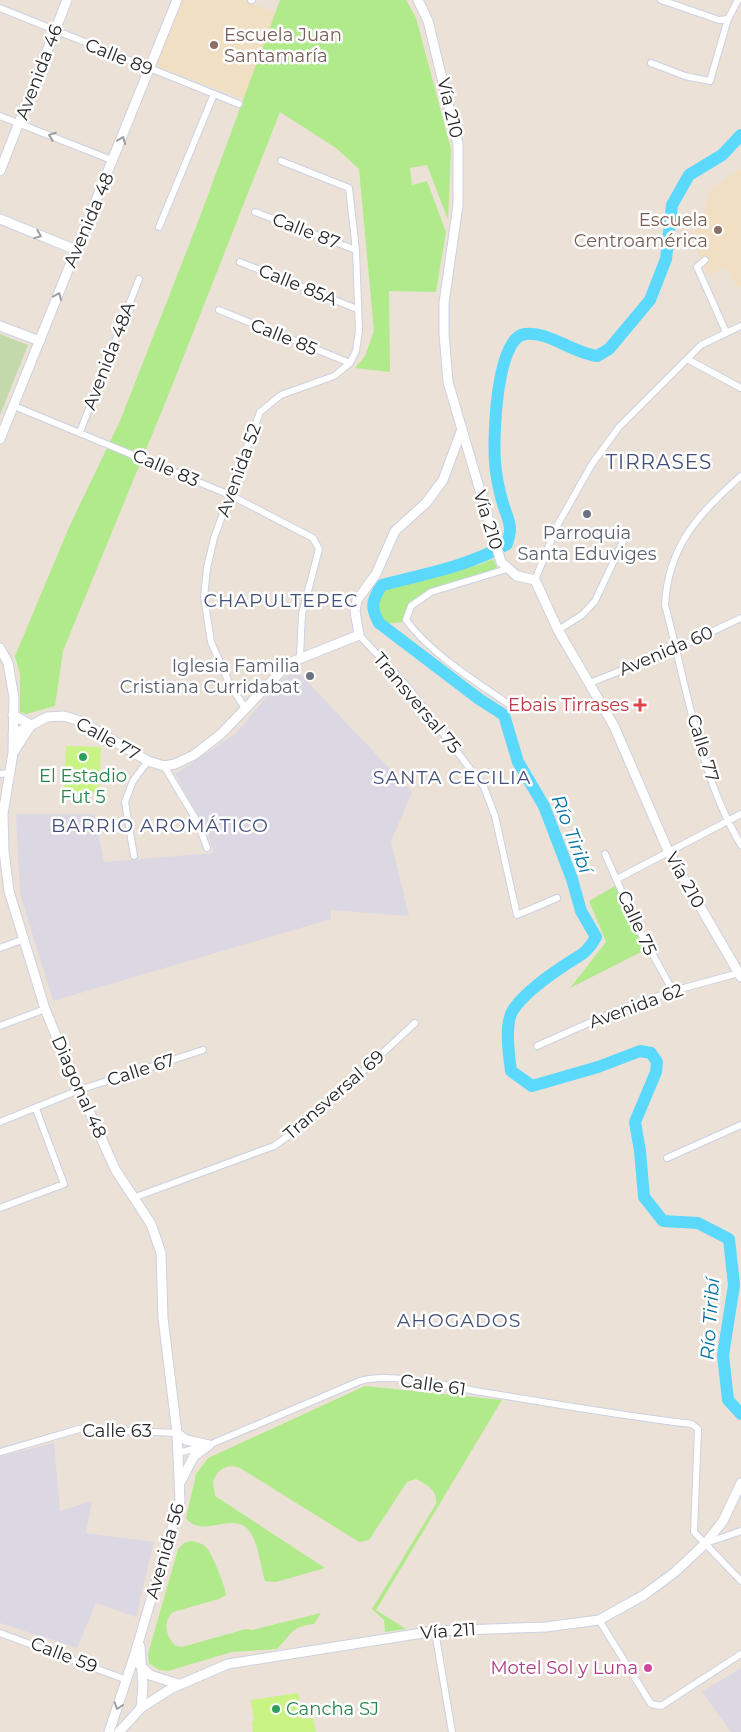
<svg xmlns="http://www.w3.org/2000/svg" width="741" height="1732" viewBox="0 0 741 1732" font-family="Montserrat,sans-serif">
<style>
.industrial{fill:#dbd8e3}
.education{fill:#f0dfc3}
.green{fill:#b0ea8b}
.cemetery{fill:#c3d8ab}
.pitch{fill:#caf385}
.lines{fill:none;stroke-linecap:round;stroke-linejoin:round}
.river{stroke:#5bd9fc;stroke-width:12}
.minor-casing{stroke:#cbd1e2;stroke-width:8}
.tertiary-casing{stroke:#cbd1e2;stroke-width:11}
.secondary-casing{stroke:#cbd1e2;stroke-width:11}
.minor{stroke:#fff;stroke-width:6}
.tertiary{stroke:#fff;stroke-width:9}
.secondary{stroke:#fff;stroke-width:9}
.oneway{stroke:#9e9e9e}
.education-dot{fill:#8d6e63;stroke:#fff;stroke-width:2}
.worship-dot{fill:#6b7280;stroke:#fff;stroke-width:2}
.health-dot{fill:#e0444e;stroke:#fff;stroke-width:2}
.leisure-dot{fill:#2e9e5b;stroke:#fff;stroke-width:2}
.hotel-dot{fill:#d1479c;stroke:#fff;stroke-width:2}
.labels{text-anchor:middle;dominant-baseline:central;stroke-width:5;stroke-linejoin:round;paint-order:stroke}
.education-label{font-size:18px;fill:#785e54;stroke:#fff;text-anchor:start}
.street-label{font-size:18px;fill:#272727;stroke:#fff}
.worship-label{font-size:18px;fill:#5b616d;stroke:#fff}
.health-label{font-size:18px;fill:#be3a42;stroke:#fff;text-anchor:end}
.leisure-label{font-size:18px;fill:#27864d;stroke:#fff}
.hotel-label{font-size:18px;fill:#b23c85;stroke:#fff;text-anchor:end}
.neighbourhood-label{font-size:19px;letter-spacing:1px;fill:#43507c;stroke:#fff}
.water-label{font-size:19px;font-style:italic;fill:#0072a2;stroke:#fff}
.quarter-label{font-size:20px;letter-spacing:1px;fill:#43507c;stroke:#fff}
</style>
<rect width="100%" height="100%" fill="#ece1d6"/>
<!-- industrial -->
<path class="industrial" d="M297,671L412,792L391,842L409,916L331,910L330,902L331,919L53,1001L20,894L16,814H95L104,862L213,853L208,833L175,774L235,734L282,679Z
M54,1443L60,1511L92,1501L86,1533L154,1542L136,1617L96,1603L77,1648L0,1623V1456Z
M741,1668V1732H731L702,1692Z"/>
<!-- education -->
<path class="education" d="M181,0H242L276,13L244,99L156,66Z
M741,169V286L737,288L727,268L708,275L691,236L699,225L711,189Z"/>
<!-- green -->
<path class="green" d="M280,0H406L416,18L451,149L448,220L427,165L410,168L412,185L427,181L446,232L436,292L389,291L390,372L355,368L365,356L374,331L359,169L336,148L280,112L170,391L63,651L55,706L26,714L20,712V674L15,656L70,525L120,421L198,222Z
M493,559L498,570L431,590L410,606L404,622L382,624C374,605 373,601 386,585L479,565Z
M615,886L645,950L570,988L606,942L589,901Z
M365,1386L502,1400L376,1610L406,1629L385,1632L384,1620L372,1609L436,1504C438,1490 427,1485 416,1479L407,1482L369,1540L359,1542L240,1468C227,1463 217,1470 213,1482L215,1496L325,1568L276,1582L265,1581C260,1566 259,1545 250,1532C235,1509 202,1540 186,1518L196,1474L208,1458Z
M191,1541C196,1542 202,1543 206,1547C211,1551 226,1588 226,1595L219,1599L173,1612C162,1622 166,1637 176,1646L182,1647L246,1629L252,1630L321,1613L314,1624C290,1627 292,1634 277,1649L232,1652L168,1671L159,1670L149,1663L148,1654L178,1549L184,1543Z"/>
<!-- cemetery -->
<path class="cemetery" d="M0,334L28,345L0,415Z"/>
<!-- pitch -->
<path class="pitch" d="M66,746L101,747L99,793L64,791Z
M298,1693L302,1719L313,1718L316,1732H253L252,1722L254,1721L251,1700Z"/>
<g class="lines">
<!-- river -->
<path class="river" d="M741,135L722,155L689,175L672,205L666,259L650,300L609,349L597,356C572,353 549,331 525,334C496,337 493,439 495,462C496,476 499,490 503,504C505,511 510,521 510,529C510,534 508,540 507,544C469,566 424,574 382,585C372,600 370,607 379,623L479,699L504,715L518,762L544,806L572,879L581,911L596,937C585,956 579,955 562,967C547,977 523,995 513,1010C504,1024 509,1056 511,1071L532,1086L598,1067L640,1051L651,1053L657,1062L656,1072L635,1122L640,1151L644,1197L663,1221L698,1223L729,1239L734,1285L723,1355L728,1400L741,1414"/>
<!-- minor casing -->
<g class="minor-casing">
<path id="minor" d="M251,0H252
M661,0L719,20L728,19
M0,8L239,104
M651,63L685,76L710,81L728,19L738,0
M0,116L114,161
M255,212L356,250
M159,227L214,94
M705,260L697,267L726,332
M240,262L357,309
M219,310L350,363
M687,359L741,388
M14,406L230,495L313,538L319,549L302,614L300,657
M80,432L139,279
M741,476C699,513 668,546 665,605C686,683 699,775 741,845
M507,569L431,592L411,606L406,620C433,656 477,682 514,708
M535,580L558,524L592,464L619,427L701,345L741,326
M558,630L582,615L595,601L627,533
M359,635L406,685L484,787L495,816L517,915L557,898
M590,683L677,648L741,618
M245,708L230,685L211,642L204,597L207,568L214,538L260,412L281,395L334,376L350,363L356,351L359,330L356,250L349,188L281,161
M164,766L198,823L207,848
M0,774L9,773
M605,854L638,928L673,991
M134,856L125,802L133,781L148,761
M617,879L741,814
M0,948L24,939
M0,1026L45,1009
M537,1046L618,1010L673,991L739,973
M0,1122L79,1090L203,1050
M667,1158L741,1125
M133,1198L274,1146L308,1122L415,1023
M0,1208L64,1184L36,1109
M0,1452L79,1429L177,1433
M178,1453L209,1445L360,1381C391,1372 448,1386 481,1392C551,1403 621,1416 692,1424L698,1429L694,1532L741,1581
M706,1543L741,1531
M599,1620L651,1704L661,1706L741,1654
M435,1631L452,1732
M0,1633L127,1680"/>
</g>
<!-- tertiary casing -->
<g class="tertiary-casing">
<path id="tertiary" d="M0,171L67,0
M0,326L40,341
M0,439L76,250
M0,648L8,663L14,698L13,753L3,814L4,851L9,891L45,1009L59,1043L115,1169L151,1224L161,1253L163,1318L177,1433L180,1501L134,1657L109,1732
M13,735L47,717L64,716L80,721L148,761L164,766L175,764L194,755L221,734L289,663L359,635L355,611L357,600L376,574L395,531L426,503L443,480L462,429
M13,753L31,725L13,715
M177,1433L186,1440L209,1445
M181,1481L194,1456L209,1445
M140,1646L143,1686L141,1708
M139,1664L150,1675L178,1684"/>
</g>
<!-- secondary casing -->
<g class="secondary-casing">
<path id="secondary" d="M418,0L428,21L458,144V205L444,303V334L448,382L501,562L517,576L535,580L558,630L614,726L669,853L741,977
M0,219L76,250L177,0
M119,1732L141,1708L172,1688L228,1664L435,1631L546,1627L599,1620L644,1595L675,1572L706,1543L723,1521L741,1483"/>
</g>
<!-- minor -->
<use href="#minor" class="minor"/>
<!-- tertiary -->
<use href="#tertiary" class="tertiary"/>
<!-- secondary -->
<use href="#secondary" class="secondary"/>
</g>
<!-- one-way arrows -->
<defs><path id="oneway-chevron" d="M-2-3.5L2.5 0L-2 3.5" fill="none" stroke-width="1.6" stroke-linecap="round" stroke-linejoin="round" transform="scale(1.25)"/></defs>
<g class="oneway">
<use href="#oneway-chevron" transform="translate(52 136) rotate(-159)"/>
<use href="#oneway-chevron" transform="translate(122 140) rotate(-68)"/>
<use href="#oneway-chevron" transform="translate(38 235) rotate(22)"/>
<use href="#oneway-chevron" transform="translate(58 296) rotate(-68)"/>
<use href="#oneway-chevron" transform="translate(118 1706) rotate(108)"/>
</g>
<!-- markers -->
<g class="education-dot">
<circle cx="214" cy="45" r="5"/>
<circle cx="718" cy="230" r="5"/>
</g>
<g class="worship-dot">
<circle cx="587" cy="514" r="5"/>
<circle cx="310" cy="676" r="5"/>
</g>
<path class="health-dot" d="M637.5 697.5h5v5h5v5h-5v5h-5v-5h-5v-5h5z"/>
<g class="leisure-dot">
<circle cx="83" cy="757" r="5"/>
<circle cx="276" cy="1709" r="5"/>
</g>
<circle class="hotel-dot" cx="648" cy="1668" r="5"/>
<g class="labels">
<!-- education labels -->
<g class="education-label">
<text x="224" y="35">Escuela Juan<tspan x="224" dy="21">Santamaría</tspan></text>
<text x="708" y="220" text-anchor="end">Escuela<tspan x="708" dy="21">Centroamérica</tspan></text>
</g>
<!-- street labels -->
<g class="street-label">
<text transform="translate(119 57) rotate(22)">Calle 89</text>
<text transform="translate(39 72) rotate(-69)">Avenida 46</text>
<text transform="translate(450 108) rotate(77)">Vía 210</text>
<text transform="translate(89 220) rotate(-67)">Avenida 48</text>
<text transform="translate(306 231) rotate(21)">Calle 87</text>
<text transform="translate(298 285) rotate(22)">Calle 85A</text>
<text transform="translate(284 337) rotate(22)">Calle 85</text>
<text transform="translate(109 356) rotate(-69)">Avenida 48A</text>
<text transform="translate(166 468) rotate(23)">Calle 83</text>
<text transform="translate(239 470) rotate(-70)">Avenida 52</text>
<text transform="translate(488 520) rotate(73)">Vía 210</text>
<text transform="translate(666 651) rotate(-23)">Avenida 60</text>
<text transform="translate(417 703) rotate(50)">Transversal 75</text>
<text transform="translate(108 739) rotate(29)">Calle 77</text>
<text transform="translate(703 748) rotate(73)">Calle 77</text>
<text transform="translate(685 880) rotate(61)">Vía 210</text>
<text transform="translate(637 923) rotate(65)">Calle 75</text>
<text transform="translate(636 1006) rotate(-20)">Avenida 62</text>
<text transform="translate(141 1070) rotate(-18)">Calle 67</text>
<text transform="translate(79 1087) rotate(66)">Diagonal 48</text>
<text transform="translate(334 1095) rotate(-41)">Transversal 69</text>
<text transform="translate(433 1385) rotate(8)">Calle 61</text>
<text x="117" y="1431">Calle 63</text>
<text transform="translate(165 1551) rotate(-74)">Avenida 56</text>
<text transform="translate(448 1631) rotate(-4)">Vía 211</text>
<text transform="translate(64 1655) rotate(21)">Calle 59</text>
</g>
<!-- worship labels -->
<g class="worship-label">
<text x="587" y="533">Parroquia<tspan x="587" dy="21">Santa Eduviges</tspan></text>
<text x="300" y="666" text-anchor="end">Iglesia Familia<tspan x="300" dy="21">Cristiana Curridabat</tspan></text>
</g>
<!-- health labels -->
<g class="health-label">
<text x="629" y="705">Ebais Tirrases</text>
</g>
<!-- leisure labels -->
<g class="leisure-label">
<text x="83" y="776">El Estadio<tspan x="83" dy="21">Fut 5</tspan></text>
<text x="286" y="1709" text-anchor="start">Cancha SJ</text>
</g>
<!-- hotel labels -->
<g class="hotel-label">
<text x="638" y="1668">Motel Sol y Luna</text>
</g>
<!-- neighbourhood labels -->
<g class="neighbourhood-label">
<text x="281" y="600">CHAPULTEPEC</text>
<text x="452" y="777">SANTA CECILIA</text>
<text x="160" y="825">BARRIO AROMÁTICO</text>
<text x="459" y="1320">AHOGADOS</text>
</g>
<!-- water labels -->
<g class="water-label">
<text transform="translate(572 834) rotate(69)">Río Tiribí</text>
<text transform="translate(710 1319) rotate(-86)">Río Tiribí</text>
</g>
<!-- quarter labels -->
<g class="quarter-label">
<text x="659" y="462">TIRRASES</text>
</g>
</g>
</svg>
